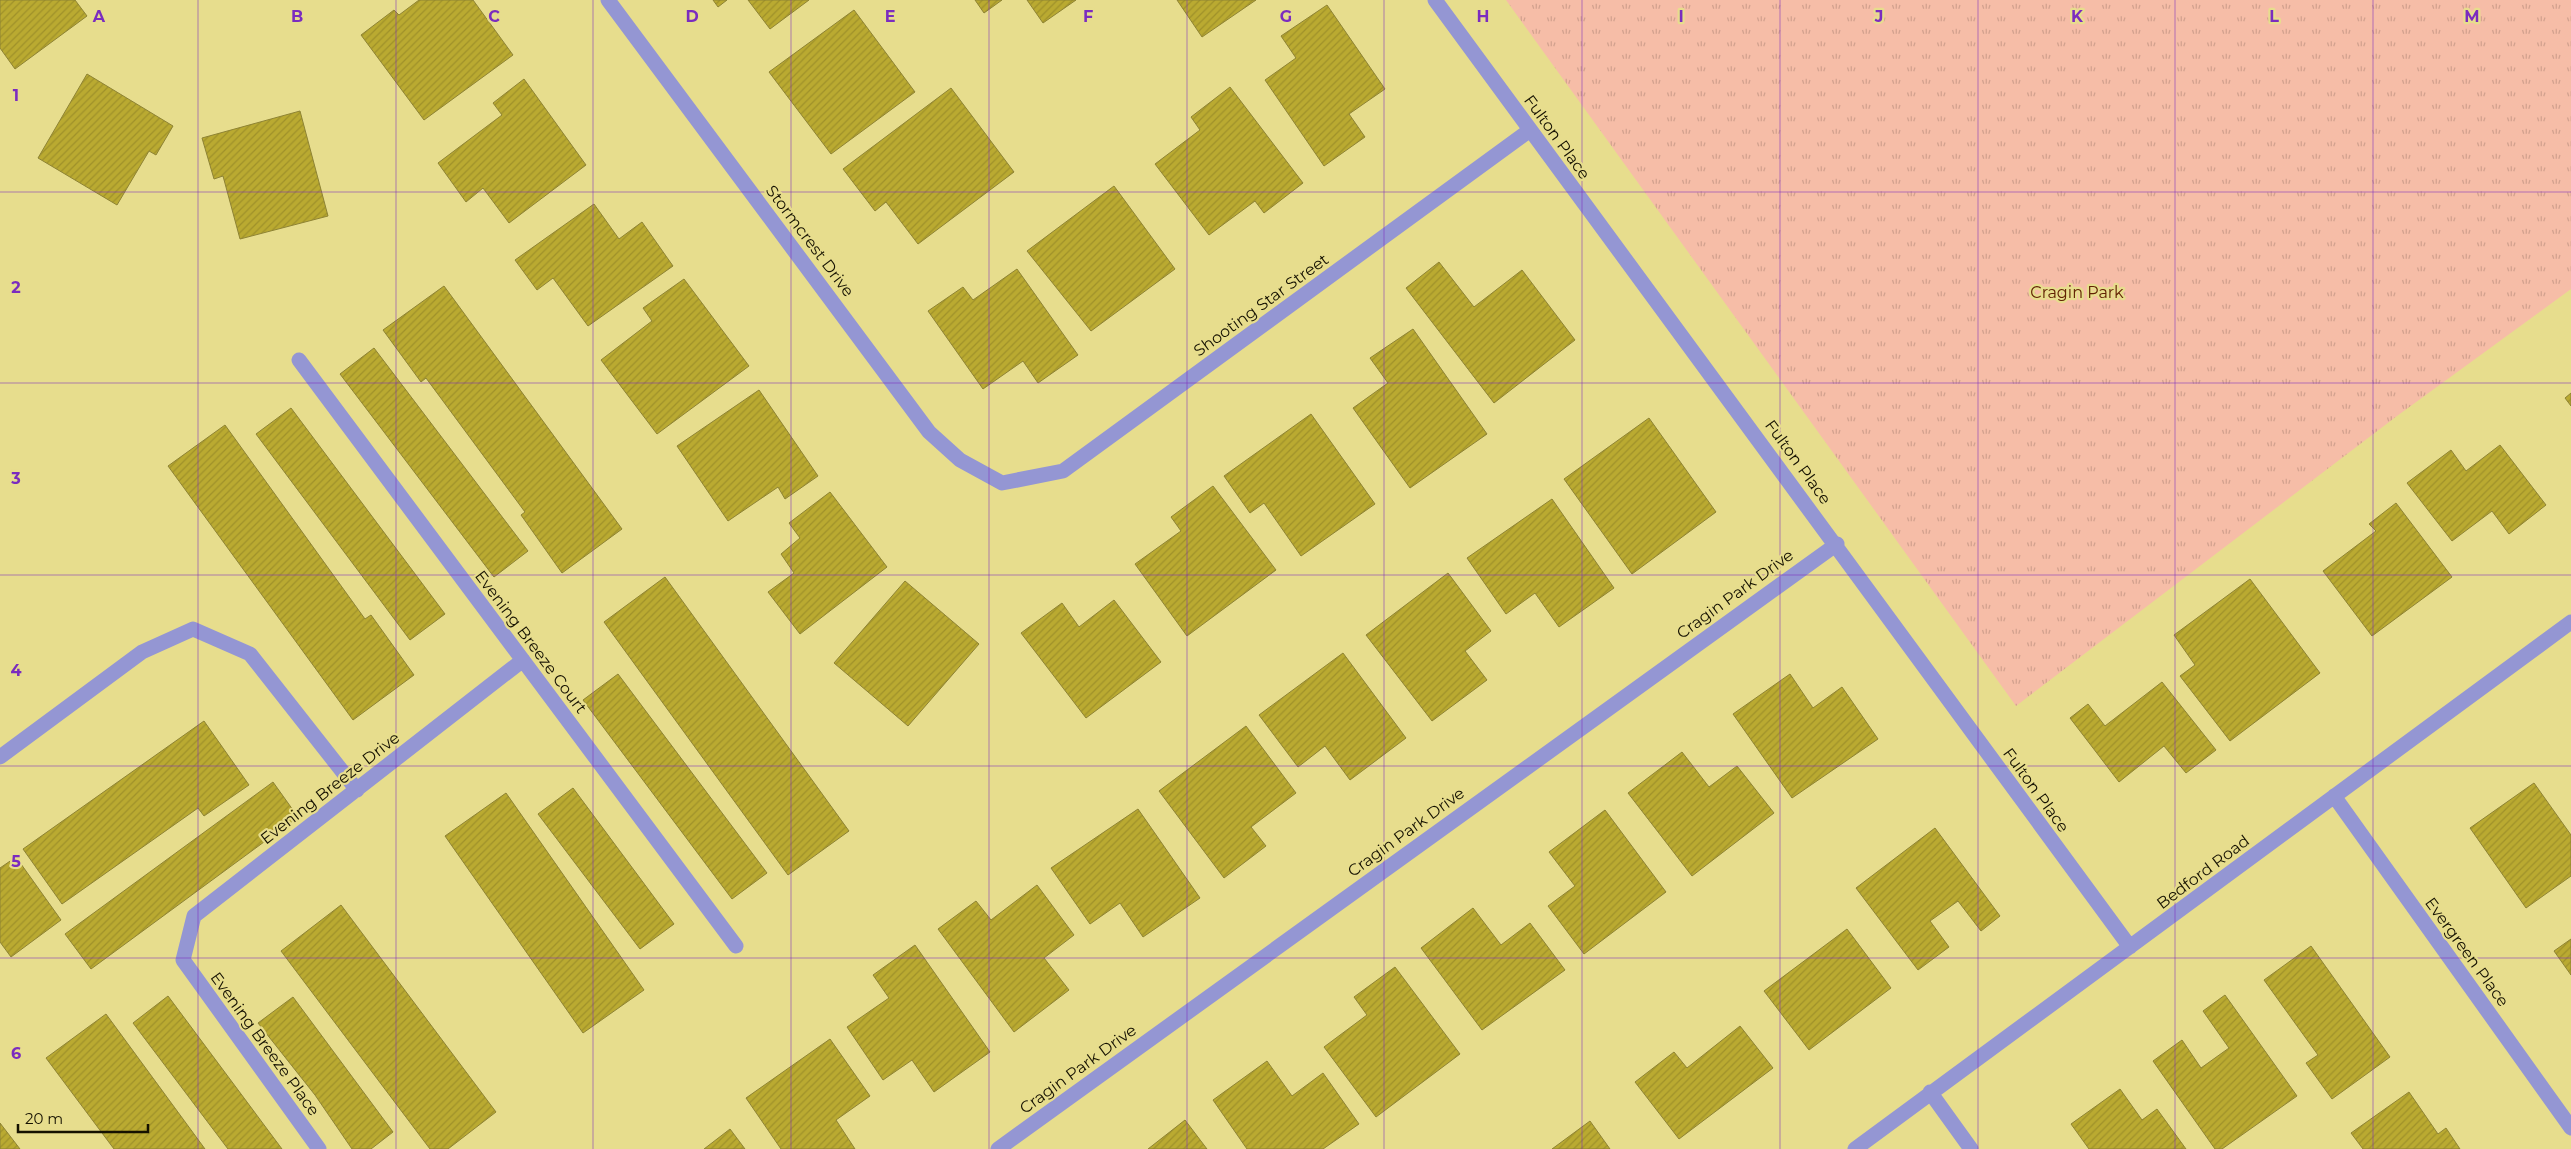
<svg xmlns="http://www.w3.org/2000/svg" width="2571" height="1149" viewBox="0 0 2571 1149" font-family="Montserrat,sans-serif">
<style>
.grass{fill:url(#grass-tufts)}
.building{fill:url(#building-hatch);stroke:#8e8334}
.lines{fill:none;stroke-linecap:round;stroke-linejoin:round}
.street{stroke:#9496d3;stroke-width:15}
.grid{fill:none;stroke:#7b2cbf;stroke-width:1;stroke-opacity:0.55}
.labels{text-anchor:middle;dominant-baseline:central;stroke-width:4.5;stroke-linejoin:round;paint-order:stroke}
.street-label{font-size:16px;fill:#151100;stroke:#e7dd8d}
.park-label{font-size:16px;fill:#612103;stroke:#e7dd8d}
.grid-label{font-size:16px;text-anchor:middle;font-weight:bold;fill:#7b2cbf;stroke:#e7dd8d;stroke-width:4.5;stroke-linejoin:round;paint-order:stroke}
</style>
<defs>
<pattern id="grass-tufts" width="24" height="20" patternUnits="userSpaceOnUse" patternTransform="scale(1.25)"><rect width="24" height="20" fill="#f6bda7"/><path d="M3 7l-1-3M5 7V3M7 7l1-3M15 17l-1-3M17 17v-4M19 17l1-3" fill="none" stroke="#d2a18e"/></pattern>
<pattern id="building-hatch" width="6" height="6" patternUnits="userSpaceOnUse" patternTransform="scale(1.25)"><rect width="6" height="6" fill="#baaa31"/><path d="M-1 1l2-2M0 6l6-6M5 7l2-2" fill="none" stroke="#9f912a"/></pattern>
</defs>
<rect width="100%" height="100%" fill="#e7dd8d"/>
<!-- grass -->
<path class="grass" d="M1506,0H2571V289L2397,416L2016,706Z"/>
<!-- building -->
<path class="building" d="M0,0H75L87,16L15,69L0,48Z
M419,0H473L513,55L424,120L361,35L394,10L399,15Z
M713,0H727L718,7Z
M748,0H809L770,29Z
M975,0H1002L984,13Z
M1027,0H1076L1043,23Z
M1177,0H1256L1202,37Z
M1327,5L1385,89L1349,114L1365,137L1324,166L1265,80L1296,58L1281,36Z
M854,10L915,92L831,154L769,72Z
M87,74L173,126L156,155L149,151L117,205L38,158Z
M524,79L586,165L509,223L483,188L466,202L438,163L502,115L493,103Z
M1230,87L1303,183L1264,213L1255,201L1209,235L1155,164L1200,130L1191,117Z
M951,88L1014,172L918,244L886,202L875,211L843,169Z
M300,111L328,216L240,239L223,176L214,179L202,138Z
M1114,186L1175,269L1091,331L1027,251Z
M594,204L619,239L642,222L673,266L588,326L553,278L537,290L515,260Z
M1439,262L1474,307L1522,270L1575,340L1494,403L1406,288Z
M1017,269L1078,355L1038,383L1023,361L983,389L928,311L963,287L973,300Z
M684,279L749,366L657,434L601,360L652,321L643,308Z
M444,286L622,529L562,573L521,515L525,512L426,378L421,382L383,330Z
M1413,329L1487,434L1410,488L1353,408L1388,383L1370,358Z
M374,348L528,551L494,577L340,374Z
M759,390L818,476L785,499L778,487L728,521L677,446Z
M2571,393V406L2565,398Z
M291,408L445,614L410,640L256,434Z
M1311,414L1375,504L1301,556L1264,503L1250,513L1224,476Z
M1649,418L1716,512L1632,574L1564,479Z
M225,425L365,619L371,615L414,675L353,720L168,466Z
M2500,445L2546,505L2509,534L2492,511L2452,541L2407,483L2451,450L2466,471Z
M1213,486L1276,570L1187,636L1135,564L1181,531L1171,517Z
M830,492L887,567L800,634L768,592L794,573L781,554L800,538L789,523Z
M1552,499L1614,588L1559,627L1535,593L1506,614L1467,558Z
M2396,503L2452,577L2372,636L2323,571L2376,531L2369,524Z
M1448,573L1491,631L1465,651L1487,680L1432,721L1366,635Z
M665,577L849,831L788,875L604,622Z
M2250,579L2320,673L2230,741L2180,676L2195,665L2174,635Z
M905,581L979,644L908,726L834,663Z
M1114,600L1161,662L1086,718L1021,633L1062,603L1079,627Z
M1343,653L1406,738L1350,780L1325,746L1298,767L1259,715Z
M618,674L767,873L732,899L583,700Z
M1790,674L1813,708L1842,687L1878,739L1792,798L1733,714Z
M2162,682L2216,750L2186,773L2164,746L2119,782L2070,718L2088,704L2105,726Z
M204,721L249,785L204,816L198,808L62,904L23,849Z
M1246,726L1296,793L1251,827L1266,846L1224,878L1159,791Z
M1682,752L1709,787L1737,766L1774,813L1692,876L1628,793Z
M273,782L298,817L91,969L65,934Z
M2534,783L2571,835V876L2526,908L2470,828Z
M573,788L674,924L640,949L538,814Z
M506,793L644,990L583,1033L445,836Z
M1138,809L1200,898L1143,937L1120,903L1090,924L1051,868Z
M1605,810L1666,892L1584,954L1548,906L1575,886L1549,852Z
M1935,828L2000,916L1981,931L1958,901L1930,921L1949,947L1918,970L1856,888Z
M16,857L61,920L11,957L0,942V868Z
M1037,885L1074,935L1044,958L1069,990L1014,1032L938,929L976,901L991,920Z
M341,905L496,1112L448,1149H430L281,951Z
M1473,908L1501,945L1530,923L1565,970L1482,1030L1421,948Z
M1847,929L1891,988L1809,1050L1764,991Z
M2571,939V975L2554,951Z
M915,945L990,1052L934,1092L912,1060L883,1080L847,1027L889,998L873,975Z
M2311,946L2390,1057L2332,1099L2306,1063L2318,1055L2264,980Z
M1395,967L1460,1054L1376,1117L1324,1047L1367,1015L1354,997Z
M2225,995L2297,1096L2222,1149H2215L2153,1061L2182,1040L2201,1068L2229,1048L2203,1011Z
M168,996L282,1149H228L133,1023Z
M293,997L393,1132L371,1149H352L315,1095L258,1023Z
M106,1014L205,1149H114L46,1058Z
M1740,1026L1773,1068L1679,1139L1635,1082L1674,1052L1687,1068Z
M830,1039L870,1096L836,1120L855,1149H781L746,1098Z
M1267,1061L1292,1096L1323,1073L1359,1124L1323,1149H1247L1213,1100Z
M2120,1089L2142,1120L2157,1109L2186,1149H2089L2071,1124Z
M2409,1092L2438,1134L2446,1128L2460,1149H2363L2351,1133Z
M1185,1120L1207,1149H1148Z
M1590,1121L1610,1149H1552Z
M0,1123L20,1149H0Z
M730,1129L745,1149H704Z"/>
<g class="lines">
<!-- street -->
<path class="street" d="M608,0L929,432L960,460L1002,483L1063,471L1530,130
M1435,0L2130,947
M299,360L736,946
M0,757L142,652L193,629L250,654L357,790
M2334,796L2571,1128
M1930,1092L1971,1149
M319,1149L183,960L194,916L523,660
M998,1149L1837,544
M1855,1149L2571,622"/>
</g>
<!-- grid -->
<path class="grid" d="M198,0V1149M396,0V1149M593,0V1149M791,0V1149M989,0V1149M1187,0V1149M1384,0V1149M1582,0V1149M1780,0V1149M1978,0V1149M2175,0V1149M2373,0V1149M0,192H2571M0,383H2571M0,575H2571M0,766H2571M0,958H2571"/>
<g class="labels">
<!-- street labels -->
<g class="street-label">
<text transform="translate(1557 137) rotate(54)">Fulton Place</text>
<text transform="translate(810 241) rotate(53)">Stormcrest Drive</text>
<text transform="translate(1261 305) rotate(-36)">Shooting Star Street</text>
<text transform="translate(1798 462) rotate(54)">Fulton Place</text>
<text transform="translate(1735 594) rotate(-36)">Cragin Park Drive</text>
<text transform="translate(531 642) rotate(53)">Evening Breeze Court</text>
<text transform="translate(330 788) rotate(-38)">Evening Breeze Drive</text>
<text transform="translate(2036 790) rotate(54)">Fulton Place</text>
<text transform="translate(1406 832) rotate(-36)">Cragin Park Drive</text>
<text transform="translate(2203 872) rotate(-37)">Bedford Road</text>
<text transform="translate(2467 952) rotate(54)">Evergreen Place</text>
<text transform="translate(265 1044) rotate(54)">Evening Breeze Place</text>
<text transform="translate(1078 1069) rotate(-36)">Cragin Park Drive</text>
</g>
<!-- park labels -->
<g class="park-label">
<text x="2077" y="292">Cragin Park</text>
</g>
</g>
<g class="grid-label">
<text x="99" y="22">A</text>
<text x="297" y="22">B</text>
<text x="494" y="22">C</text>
<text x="692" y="22">D</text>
<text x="890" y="22">E</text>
<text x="1088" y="22">F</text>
<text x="1286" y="22">G</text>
<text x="1483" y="22">H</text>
<text x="1681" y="22">I</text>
<text x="1879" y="22">J</text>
<text x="2077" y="22">K</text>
<text x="2274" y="22">L</text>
<text x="2472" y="22">M</text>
<text x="16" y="101">1</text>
<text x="16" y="293">2</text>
<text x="16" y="484">3</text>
<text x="16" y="676">4</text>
<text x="16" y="867">5</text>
<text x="16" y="1059">6</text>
</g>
<!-- scale -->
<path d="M18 1124v8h130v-8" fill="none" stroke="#151100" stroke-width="2.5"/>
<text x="25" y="1124" font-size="15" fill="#151100" stroke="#e7dd8d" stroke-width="4" paint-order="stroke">20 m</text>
</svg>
